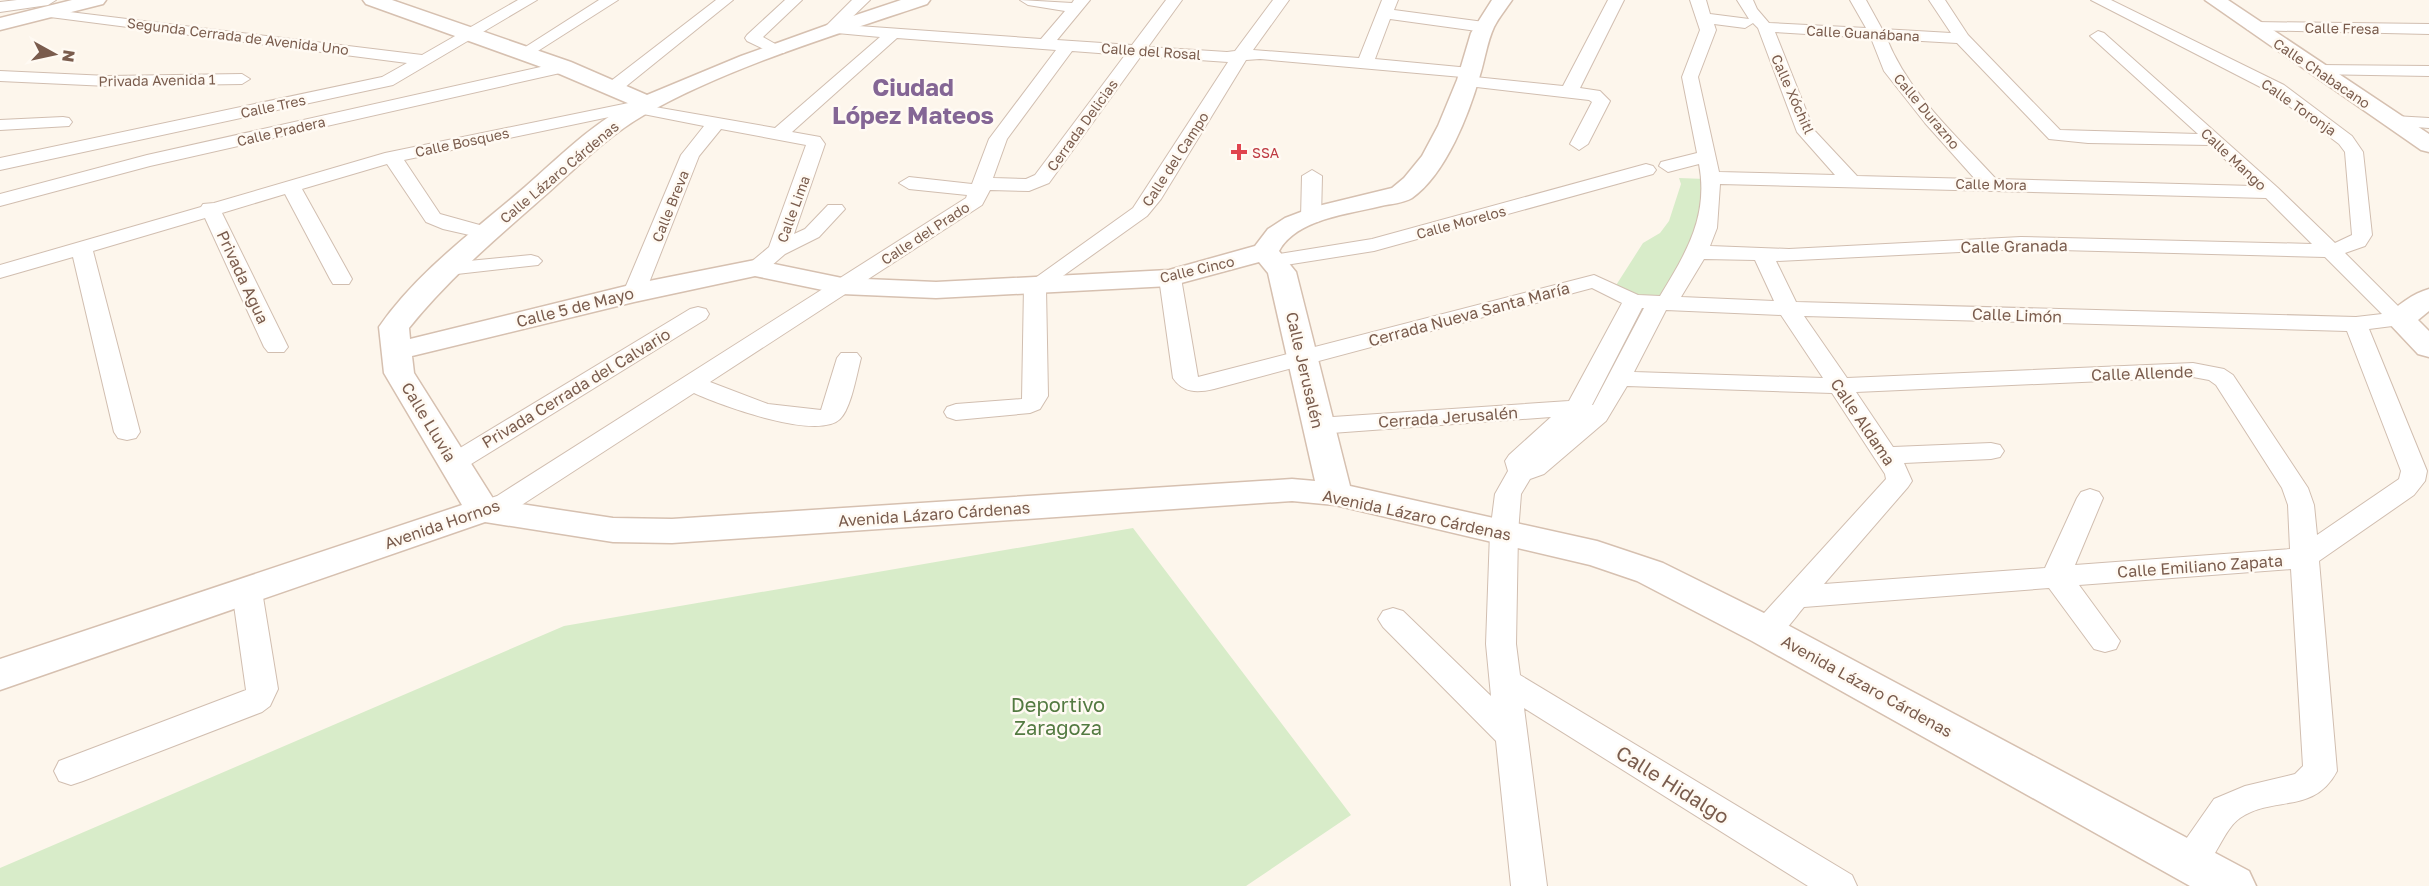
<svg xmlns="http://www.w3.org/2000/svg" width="2429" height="886" viewBox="0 0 2429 886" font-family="'Golos Text',sans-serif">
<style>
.green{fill:#d8ecc9}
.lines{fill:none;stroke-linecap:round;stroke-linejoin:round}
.street-casing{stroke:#d1beb0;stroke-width:2}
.secondary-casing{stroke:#d6c0b0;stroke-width:3}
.street{fill:#fff;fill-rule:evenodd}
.secondary{fill:#fff;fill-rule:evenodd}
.health-dot{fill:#e0444e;stroke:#fffaf3;stroke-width:2}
.labels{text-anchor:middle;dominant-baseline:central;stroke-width:5;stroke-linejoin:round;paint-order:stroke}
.far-street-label{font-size:14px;fill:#7a5c4d;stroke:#fffaf3}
.far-health-label{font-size:14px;fill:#be3a42;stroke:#fffaf3;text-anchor:start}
.street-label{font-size:16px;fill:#7a5c4d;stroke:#fffaf3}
.near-park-label{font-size:20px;fill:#537a41;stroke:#fffaf3}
.near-street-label{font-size:20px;fill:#7a5c4d;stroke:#fffaf3}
.far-town-label{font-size:24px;font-weight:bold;fill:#846695;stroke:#fffaf3}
</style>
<rect width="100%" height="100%" fill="#fdf6ec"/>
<!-- green -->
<path class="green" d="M1679,178L1705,179L1704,228L1665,303L1613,290L1643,243L1660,233L1669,221L1681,184Z
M1133,528L1351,815L1246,886H0V868L564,626Z"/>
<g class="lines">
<!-- street casing -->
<g class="street-casing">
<path id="street" d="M17,0H56L48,5L0,12V2Z
M518,0H537L393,85L0,170V158L382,77L407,63L50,17L45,15L42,12L45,9L422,55Z
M599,0H618L530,56L524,58L516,53Z
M716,0H733L619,92H607L604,88L607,84Z
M785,0H802L763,37L786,50L784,53H772L747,41L745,38L747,35Z
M852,0H870L844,25L1041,39L1065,11L1028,5L1020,0L1072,3L1074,0H1090L1057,40L1132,45L1166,0H1182L1148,47L1227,52L1235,51L1273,0H1289L1253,50L1359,58L1382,0H1398L1394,10L1484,22L1492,27L1484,32L1390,19L1375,59L1470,68L1478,73L1475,77L1563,86L1608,0H1624L1580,88L1600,91L1610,101L1588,144L1579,150L1570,144L1592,102L1589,100L1468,86L1460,81L1462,77L1260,59L1246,60L1161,199L1147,216L1046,288L1048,396L1040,409L1030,413L956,420L947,417L944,412L947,407L956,404L1022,399L1024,286L1133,208L1228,62L1141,56L1049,183L1029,191L990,190L982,205L710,382L768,404L821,410L837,358L841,353H857L861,358C857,373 851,409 840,419C817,441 720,405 694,393L517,508L483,519L473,516L469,510L473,504L497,496L966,198L967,195L909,189L899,183L909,177L972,184L989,139L1056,50L897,38L792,132L820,137L825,144L794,234L805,229L828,205H842L845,209L819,237L785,254L763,273H747L744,268L769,247L806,145L721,129L699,156L645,293L642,298H626L623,293L681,155L704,126L633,112L404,160L440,214L494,229L497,233L494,237L487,239L443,229L426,222L387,164L302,189L352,279L349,284H333L330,279L285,194L222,213L288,347L284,352H268L264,347L205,218L93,251L140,432L136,438L127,440L118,438L114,432L73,257L0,278V265L201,207L203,204L214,203L385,153L648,99L654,100L657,104L655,107L775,128L880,37L826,32L824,29L826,26ZM1072,51L1125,55L1035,175L1026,179L993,178L1007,139Z
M1690,0H1706L1710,14L1749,19L1737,0H1753L1757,9L1769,23L1866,28L1850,0H1866L1882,29L1951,33L1929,0H1945L1968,35L2060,130L2198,134L2090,36L2098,31L2104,33L2278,188L2335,243L2352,235L2345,152L2339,144L2272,93L2091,0H2111L2284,85L2352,136L2363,152L2372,235L2365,246L2345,253L2411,319L2408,324L2369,329L2427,471L2425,481L2414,495L2319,561L2337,771C2314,815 2273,795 2240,818C2216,835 2213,886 2175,873L2170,862L2214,799L2245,786L2295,774L2303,766L2291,569L2079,585L2120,641L2116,649L2105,652L2094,649L2049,588L1804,607C1790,623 1779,646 1755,639L1751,631L1755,623L1886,479L1885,474L1832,393L1627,386L1606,421L1544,474L1530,479L1521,494L1518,533L1516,644L1520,675L1852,875L1857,886H1808L1524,708L1547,886H1511L1496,741L1383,627L1378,619L1383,611L1393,608L1403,611L1491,696L1486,644L1490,533L1495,494L1508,471L1505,461L1509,455L1551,417L1318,434L1309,431L1305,426L1309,421L1318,418L1569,401L1622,303L1592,288L1214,389C1197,393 1183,393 1173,378L1159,278L1162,273H1178L1181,278L1198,377L1594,275L1638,295L1660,296C1686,253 1709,216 1699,164L1668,172L1659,166L1661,162L1697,153L1682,77L1700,30ZM1753,23L1758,28L1797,132L1835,175L1719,172L1698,77L1716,30L1714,24L1745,28ZM1775,32L1871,38L1884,71L1925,123L1975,179L1857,176L1814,130ZM1887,39L1957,43L2049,139L2088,143L2210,145L2253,186L1996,179C1957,136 1909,94 1887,39ZM1720,184L2266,198L2312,244L2021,237L1789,249L1710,246L1717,228ZM2021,249L2325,257L2382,314L2356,317L1796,302L1776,261ZM1704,259L1755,260L1774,301L1681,297ZM1642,308H1644L1593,405H1592ZM1666,310L1781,315L1823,378L1634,372ZM1804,316L2347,331L2401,471L2399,479L2317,535L2314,505L2308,488L2233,375L2224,369L2193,363L1847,378ZM2193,377L2209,380L2216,385L2282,488L2288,505L2290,549L2075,565L2103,498L2099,492L2090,489L2081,492L2077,498L2045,568L1824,584L1908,487L1912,481L1904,463L1991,459L2000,457L2004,451L2000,445L1991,443L1893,447L1856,392Z
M2254,22L2429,24V34L2248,30L2246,27L2248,24Z
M563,62L569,63L571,67L569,71L150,166L0,206V194L147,155Z
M2318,65L2429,66V76L2312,74L2310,70Z
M0,71L108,76L242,74L250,79L242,84L108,86L0,81Z
M2394,116L2429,118V128L2388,125L2385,121Z
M63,117L69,118L72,122L69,126L0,130V120Z
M1646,164L1653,166L1656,170L1653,174L1374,251L1273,267L1266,265L1262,261L1266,257L1273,255L1372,239Z
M1312,170L1322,176L1321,218L1318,222H1304L1301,218L1302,176Z
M531,255L538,257L542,261L538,265L448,275L440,274L437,269L440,264L448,263Z
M698,307L706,309L709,314L706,319L463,469L454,471L445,469L441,463L445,457L690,309Z
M247,581L257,584L262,591L278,689L270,706L262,712L83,781L71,785L59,781L54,771L59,761L246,690L232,591L237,584Z"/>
</g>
<!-- secondary casing -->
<g class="secondary-casing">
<path id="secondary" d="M72,0H106L103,4L0,30V18Z
M363,0H392L571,62L647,95L741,56L844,19L901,0H930L927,4C835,35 728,67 644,115C609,135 579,165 549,192C500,235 450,277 409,328L410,339L634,284L755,260L842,278L936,282L1169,270L1255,246L1268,229L1285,218L1314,207L1392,188L1404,178L1422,156L1438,126L1457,80L1471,33L1492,0H1512C1506,9 1499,17 1494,27C1487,42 1485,59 1480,75C1469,114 1446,174 1412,198C1404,203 1390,204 1381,206C1349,214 1296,219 1279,251L1296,272L1350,486L1597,541L1663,563L1780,621L2249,871L2256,886H2190L1752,641L1637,581L1590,565L1335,505L1292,501L672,543L613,542L485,522L0,690V659L462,505L384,373L379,327C417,272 475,230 525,187C558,158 591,125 630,104L555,72L366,4ZM1259,262L1268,273L1315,481L1292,479L672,519L613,518L494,500L414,373L412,356L634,302L755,276L842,294L936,298L1170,286Z
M2205,0H2228L2429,134V152L2421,150Z
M2429,289V311L2418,320L2429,331V357L2418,354L2385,319C2395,306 2414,293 2429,289Z"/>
</g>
<!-- street -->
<use href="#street" class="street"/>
<!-- secondary -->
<use href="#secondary" class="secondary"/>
</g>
<!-- markers -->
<path class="health-dot" d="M1236 143h6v6h6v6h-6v6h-6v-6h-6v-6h6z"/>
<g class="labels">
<!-- far-street labels -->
<g class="far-street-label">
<text transform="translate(2342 28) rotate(1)">Calle Fresa</text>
<text transform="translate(1863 33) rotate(3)">Calle Guanábana</text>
<text transform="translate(238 36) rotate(7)">Segunda Cerrada de Avenida Uno</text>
<text transform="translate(1151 51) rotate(4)">Calle del Rosal</text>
<text transform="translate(2322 73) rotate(34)">Calle Chabacano</text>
<text transform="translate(157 80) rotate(-1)">Privada Avenida 1</text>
<text transform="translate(1793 94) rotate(66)">Calle Xóchitl</text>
<text transform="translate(273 106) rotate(-12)">Calle Tres</text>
<text transform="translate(2299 107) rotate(35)">Calle Toronja</text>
<text transform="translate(1927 111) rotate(50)">Calle Durazno</text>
<text transform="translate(1082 125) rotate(-54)">Cerrada Delicias</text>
<text transform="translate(281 131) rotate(-13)">Calle Pradera</text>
<text transform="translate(462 142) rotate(-12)">Calle Bosques</text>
<text transform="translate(1175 159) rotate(-57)">Calle del Campo</text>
<text transform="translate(2234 159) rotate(43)">Calle Mango</text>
<text transform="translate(559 172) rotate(-40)">Calle Lázaro Cárdenas</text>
<text transform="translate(1991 184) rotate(1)">Calle Mora</text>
<text transform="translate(670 206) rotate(-68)">Calle Breva</text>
<text transform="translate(793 209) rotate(-70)">Calle Lima</text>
<text transform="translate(1461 222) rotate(-15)">Calle Morelos</text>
<text transform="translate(925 233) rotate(-33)">Calle del Prado</text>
<text transform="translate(1197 269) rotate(-13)">Calle Cinco</text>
</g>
<!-- far-health labels -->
<g class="far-health-label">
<text x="1252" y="152">SSA</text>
</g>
<!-- street labels -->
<g class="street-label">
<text transform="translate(2014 246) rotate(-1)">Calle Granada</text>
<text transform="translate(243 277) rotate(65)">Privada Agua</text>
<text transform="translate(575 307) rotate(-14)">Calle 5 de Mayo</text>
<text transform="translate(1469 314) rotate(-15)">Cerrada Nueva Santa María</text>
<text transform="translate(2017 315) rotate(2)">Calle Limón</text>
<text transform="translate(1305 370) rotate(77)">Calle Jerusalén</text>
<text transform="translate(2142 373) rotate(-2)">Calle Allende</text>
<text transform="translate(576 388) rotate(-31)">Privada Cerrada del Calvario</text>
<text transform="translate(1448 417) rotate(-4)">Cerrada Jerusalén</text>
<text transform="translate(429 422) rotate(59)">Calle Lluvia</text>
<text transform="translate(1863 422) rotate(56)">Calle Aldama</text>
<text transform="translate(934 514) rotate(-4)">Avenida Lázaro Cárdenas</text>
<text transform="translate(1417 515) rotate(12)">Avenida Lázaro Cárdenas</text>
<text transform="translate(442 524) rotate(-19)">Avenida Hornos</text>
<text transform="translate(2200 566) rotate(-4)">Calle Emiliano Zapata</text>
<text transform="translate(1867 686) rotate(29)">Avenida Lázaro Cárdenas</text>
</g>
<!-- near-park labels -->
<g class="near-park-label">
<text x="1058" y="704">Deportivo<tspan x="1058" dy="23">Zaragoza</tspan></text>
</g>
<!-- near-street labels -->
<g class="near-street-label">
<text transform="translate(1673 784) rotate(32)">Calle Hidalgo</text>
</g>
<!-- far-town labels -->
<g class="far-town-label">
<text x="913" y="86">Ciudad<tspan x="913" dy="28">López Mateos</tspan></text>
</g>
</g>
<!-- north arrow -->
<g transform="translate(54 54) rotate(98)" stroke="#fffaf3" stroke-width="4.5" paint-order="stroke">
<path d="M0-4.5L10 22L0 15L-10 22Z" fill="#7a5c4d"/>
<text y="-9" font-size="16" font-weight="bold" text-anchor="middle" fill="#7a5c4d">N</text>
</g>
</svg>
